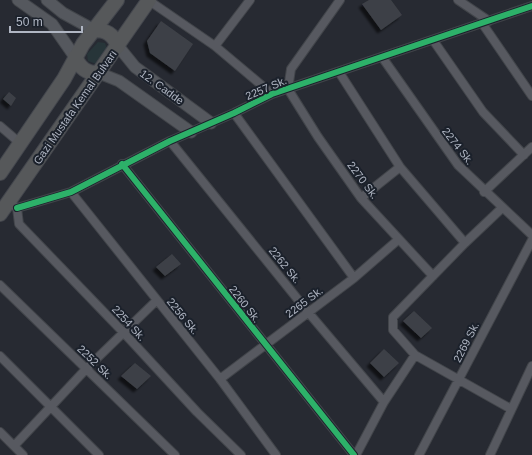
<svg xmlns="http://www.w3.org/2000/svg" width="532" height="455" viewBox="0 0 532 455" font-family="Arial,sans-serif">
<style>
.green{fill:#273539}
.building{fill:#3e4147;filter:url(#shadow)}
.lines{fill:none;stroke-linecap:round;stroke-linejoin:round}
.street-casing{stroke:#42454a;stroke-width:10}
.secondary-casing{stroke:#42454a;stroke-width:13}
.highway-casing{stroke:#43464d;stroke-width:16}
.street{stroke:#575960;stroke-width:8}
.secondary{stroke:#55585e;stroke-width:11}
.highway{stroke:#56585a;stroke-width:14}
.cycleway-casing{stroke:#1b212b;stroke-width:8}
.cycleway{stroke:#2db169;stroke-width:6}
.labels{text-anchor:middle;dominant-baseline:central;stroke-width:4;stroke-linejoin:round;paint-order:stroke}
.street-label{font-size:11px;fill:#b0b6c3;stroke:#1b212b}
</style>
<defs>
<filter id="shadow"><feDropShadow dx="-3.5" dy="3.5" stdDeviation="1" flood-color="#0009"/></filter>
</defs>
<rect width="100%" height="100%" fill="#272a32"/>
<!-- green -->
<path class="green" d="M98,42L105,43L107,49L96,64L88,61L87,54Z"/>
<!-- building -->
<path class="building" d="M369,0H391L402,15L381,30L362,4Z
M161,21L193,44L175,71L150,53L147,41Z
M9,92L16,98L11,106L3,99Z
M172,254L181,264L165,276L156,267Z
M414,311L432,328L421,338L403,321Z
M384,349L399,363L384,377L370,363Z
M135,363L151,376L137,389L121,376Z"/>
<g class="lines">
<!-- street casing -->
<g class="street-casing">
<path id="street" d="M148,0L215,46L272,94
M340,0L291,69L288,89L318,137L361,198L433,276
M458,0L489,21
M482,23L532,96
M433,40L483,112L524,155
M215,46L250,0
M382,57L458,165L532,235
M339,72L400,167L465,243
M234,113L354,278
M0,126L21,144
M170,141L308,312L384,402
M122,164L354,455
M71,192L220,379L276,455
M484,192L532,147
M361,198L400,167
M14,206L17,208L19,224L124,333L197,412L241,455
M17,208L71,192L170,141L234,113L272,94L532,6
M502,208L465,243L393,317V330L415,355L511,409
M0,285L175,455
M0,356L99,455
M220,379L354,278L399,239
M0,432L23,455
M14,446L87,368L156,301
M356,455L384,402L415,355
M419,455L532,240
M490,455L532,366"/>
</g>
<!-- secondary casing -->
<g class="secondary-casing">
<path id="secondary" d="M18,0L52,24L75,57
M47,0L63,13L94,30
M118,46L135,67L211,123
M99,73L119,81L191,132"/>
</g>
<!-- highway casing -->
<g class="highway-casing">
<path id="highway" d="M94,30C106,30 113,34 118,46
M75,57C80,68 87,74 99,73
M0,173L64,79L83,44L117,0
M0,214L149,0"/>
</g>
<!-- street -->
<use href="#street" class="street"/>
<!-- secondary -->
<use href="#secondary" class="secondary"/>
<!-- highway -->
<use href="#highway" class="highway"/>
<!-- cycleway casing -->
<g class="cycleway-casing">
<path id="cycleway" d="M122,164L354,455
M17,208L71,192L170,141L234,113L272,94L532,6"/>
</g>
<!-- cycleway -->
<use href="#cycleway" class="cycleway"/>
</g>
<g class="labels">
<!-- street labels -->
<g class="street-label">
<text transform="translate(162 87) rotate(36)">12. Cadde</text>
<text transform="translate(266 88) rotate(-23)">2257 Sk.</text>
<text transform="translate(75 107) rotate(-55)">Gazi Mustafa Kemal Bulvarı</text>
<text transform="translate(458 146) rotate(52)">2274 Sk.</text>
<text transform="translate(363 180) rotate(53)">2270 Sk.</text>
<text transform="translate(285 265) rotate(51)">2262 Sk.</text>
<text transform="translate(304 302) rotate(-37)">2265 Sk.</text>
<text transform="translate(245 304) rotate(52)">2260 Sk.</text>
<text transform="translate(183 316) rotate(51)">2256 Sk.</text>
<text transform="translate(129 323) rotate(47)">2254 Sk.</text>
<text transform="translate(466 342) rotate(-63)">2269 Sk.</text>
<text transform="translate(95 362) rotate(44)">2252 Sk.</text>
</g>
</g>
<!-- scale -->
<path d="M10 26v6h72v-6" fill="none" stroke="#b0b6c3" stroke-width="2"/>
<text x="16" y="26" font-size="12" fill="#b0b6c3" stroke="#1b212b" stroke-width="3" paint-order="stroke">50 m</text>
</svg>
